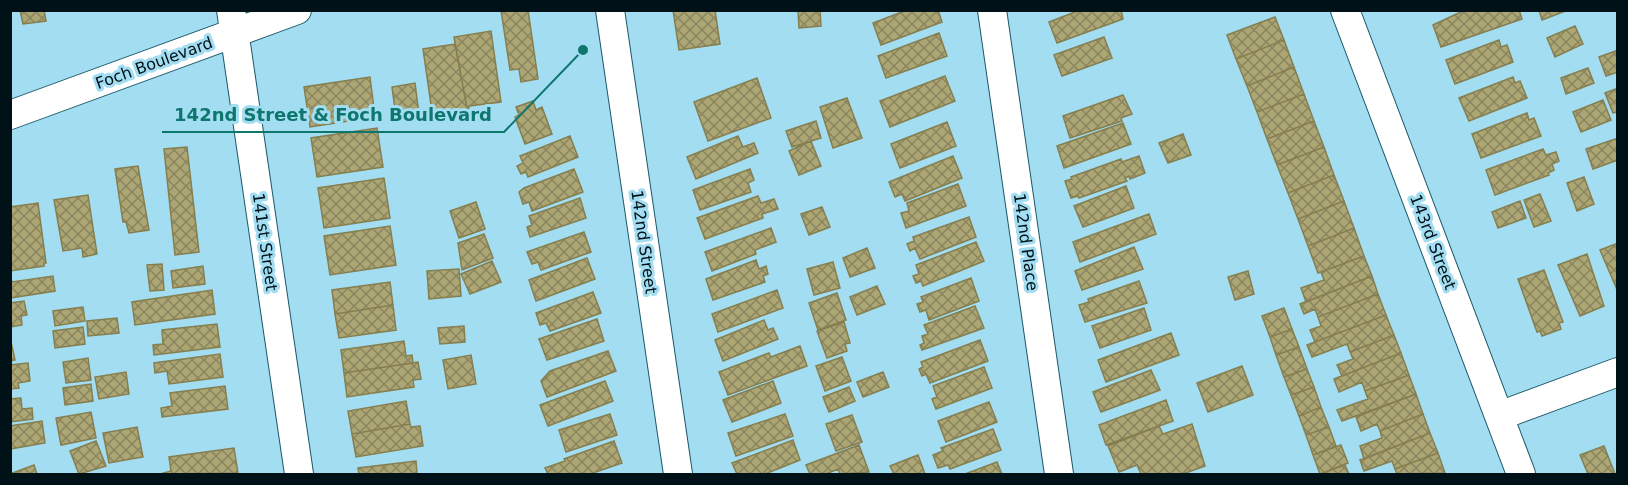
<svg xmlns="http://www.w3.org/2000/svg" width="1628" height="485" viewBox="0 0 1628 485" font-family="'DejaVu Sans',sans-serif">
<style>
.building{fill:url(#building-cross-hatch);stroke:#857e4f;stroke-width:1.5}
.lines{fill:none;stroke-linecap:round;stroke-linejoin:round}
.minor-casing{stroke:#1c5869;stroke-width:30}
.minor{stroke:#fff;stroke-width:28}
.labels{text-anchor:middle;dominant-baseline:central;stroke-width:6;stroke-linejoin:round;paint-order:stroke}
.street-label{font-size:16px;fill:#001117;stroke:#a2ddf1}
.leader{fill:none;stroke:#0f766e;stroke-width:2}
.callout-dot{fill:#0f766e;stroke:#a2ddf1;stroke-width:2}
.callout-label{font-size:18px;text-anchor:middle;font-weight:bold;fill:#0f766e;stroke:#a2ddf1;stroke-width:6;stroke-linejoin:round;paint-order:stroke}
</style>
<defs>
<pattern id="building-cross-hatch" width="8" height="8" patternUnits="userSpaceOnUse" patternTransform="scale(1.5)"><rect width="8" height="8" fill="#aca574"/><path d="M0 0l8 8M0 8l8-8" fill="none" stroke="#8a855e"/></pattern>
</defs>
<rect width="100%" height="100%" fill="#a2ddf1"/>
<!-- building -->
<path class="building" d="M20,10H44L46,21L23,24Z
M501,10H528L538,79L521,82L519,69L510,70Z
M673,10H715L720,44L679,50Z
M798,10H820L821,26L799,28Z
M907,10H938L942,22L881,45L873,23Z
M1080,10H1121L1123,19L1057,43L1049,22Z
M1465,10H1519L1522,19L1441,47L1433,25Z
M1539,10H1568L1542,20Z
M1275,17L1284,40L1236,59L1227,35Z
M1575,26L1583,44L1555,57L1547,38Z
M491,31L501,102L469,106L468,114L454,37Z
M939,33L947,56L886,78L878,56Z
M1104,37L1112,58L1062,76L1054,55Z
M1284,40L1294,67L1247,86L1236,59Z
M1499,40L1501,47L1507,45L1513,62L1455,84L1446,60Z
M455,44L468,114L433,119L423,49Z
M1618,50V72L1606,76L1599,57Z
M1294,67L1304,94L1257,112L1247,86Z
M1588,68L1594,83L1566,94L1561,78Z
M945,76L955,101L890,127L880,101Z
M370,77L375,117L310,127L304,87Z
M1513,77L1515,83L1520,81L1527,98L1469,121L1459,98Z
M757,78L771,118L708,141L694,102Z
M415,83L419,114L396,117L392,87Z
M1618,88V112L1613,113L1605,93Z
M1304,94L1314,121L1267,139L1257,112Z
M1123,95L1132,114L1121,118L1122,121L1070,138L1063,116Z
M847,98L862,138L833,148L820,107Z
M1603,100L1611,120L1581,132L1573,112Z
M533,101L536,110L542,107L552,134L525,144L515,117L519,115L516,107Z
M1527,113L1529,120L1534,118L1541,136L1481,158L1472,134Z
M816,121L821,138L792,147L786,131Z
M1314,121L1324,147L1277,165L1267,139Z
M947,122L956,146L900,168L891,144Z
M1123,123L1131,144L1064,168L1057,146Z
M377,128L383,167L317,177L311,138Z
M1183,134L1191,155L1168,163L1159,143Z
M570,136L578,157L528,177L526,172L521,174L517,166L523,163L520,156Z
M738,136L743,147L754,143L758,153L696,179L687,157Z
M1618,138V160L1593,169L1586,149Z
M811,141L821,166L799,175L789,151Z
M187,147L199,252L175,255L164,149Z
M1324,147L1334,175L1288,193L1277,165Z
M1543,149L1546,155L1556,152L1559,161L1552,164L1554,170L1548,173L1549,175L1495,195L1486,170Z
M953,156L962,178L905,201L902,194L895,197L889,182Z
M1139,156L1145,173L1130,179L1129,176L1125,178L1127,181L1079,198L1078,196L1071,198L1065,181L1072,179L1071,177L1121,159L1122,162Z
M138,166L149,230L129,233L126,222H123L115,169Z
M574,169L583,192L532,211L529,202L523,204L519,192L524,188Z
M750,169L754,180L748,183L751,192L700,210L693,190Z
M1334,175L1344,201L1298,219L1288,193Z
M1584,177L1594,204L1577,211L1567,183Z
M384,178L390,218L324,228L318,188Z
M958,184L966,206L906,228L901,213L909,211L907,203Z
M1126,186L1134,208L1083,227L1074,206Z
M1540,194L1551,221L1534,227L1524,200Z
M88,195L97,254L83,257L82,248L63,251L54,200Z
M758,196L761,203L774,199L778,209L762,214L763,218L705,239L697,218Z
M580,198L586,218L530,237L527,227L532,225L529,216Z
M1344,201L1354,228L1308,246L1298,219Z
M1520,201L1526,218L1498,228L1492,212Z
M476,202L485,229L459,238L450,211Z
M38,203L46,263H44V266L10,271V207Z
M822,207L830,227L809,235L801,214Z
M1149,214L1156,234L1080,262L1073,242Z
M969,217L976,237L920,259L915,248L910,251L907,244L914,241L913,237Z
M390,226L396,265L330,275L324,236Z
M771,228L776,242L755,250L756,254L712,271L705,252Z
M1354,228L1364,256L1318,273L1308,246Z
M584,232L591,252L541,270L538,262L532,264L527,252Z
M484,234L493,258L462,270L458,243Z
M976,242L984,261L923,286L921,281L916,283L913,276L919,274L916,265Z
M1618,243V292L1600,250Z
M1134,247L1143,269L1082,290L1075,271Z
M867,248L875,268L850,277L843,258Z
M1587,254L1604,306L1580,316L1558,265Z
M1364,256L1372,276L1306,302L1301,288L1324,280L1321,272Z
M587,258L595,279L536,301L529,280Z
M756,260L759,269L766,266L768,274L763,276L765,282L713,300L706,279Z
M492,261L501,282L470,294L461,274Z
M833,262L840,288L814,295L807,269Z
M162,264L164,290L150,291L147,265Z
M203,266L205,284L173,288L171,271Z
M459,269L461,296L429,299L427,271Z
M1544,270L1563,322L1559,323L1561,329L1542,336L1540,331L1537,332L1518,279Z
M1248,271L1254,294L1235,300L1228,277Z
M10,276L12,282L53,276L55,291L10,298Z
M1372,276L1378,294L1318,317L1315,309L1304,314L1300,304Z
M971,278L979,301L929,320L926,310L920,312L917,304L923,302L921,297Z
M1139,281L1147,303L1085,322L1079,305L1089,302L1088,299Z
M390,282L393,305L335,314L332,290Z
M877,286L885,304L857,315L850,297Z
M212,290L215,314L135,325L132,302Z
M777,290L783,308L718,332L712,314Z
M593,292L601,313L550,331L546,323L540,325L536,313Z
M837,293L846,320L818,330L809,303Z
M1378,294L1386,315L1315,342L1310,330L1321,326L1318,317Z
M24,301L27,315L21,316L22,325L10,327V303Z
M393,305L396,330L339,338L335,314Z
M975,306L984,328L922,350L920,345L924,343L922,336L928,334L924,325Z
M83,307L85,321L55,326L53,311Z
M1144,308L1151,330L1100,348L1092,326Z
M1284,308L1292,329L1270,337L1262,316Z
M1386,315L1394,335L1350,352L1347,344L1312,357L1307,345Z
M117,318L119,333L88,336L87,321Z
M597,319L604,341L547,360L539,339Z
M764,320L768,330L773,328L778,339L723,361L715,340Z
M844,322L850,343L845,344L847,351L827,358L817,331Z
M217,324L220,347L154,355L153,345L163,344L162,330Z
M464,326L465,342L440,344L438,328Z
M83,327L85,344L55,348L53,331Z
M1292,329L1299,347L1276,355L1270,337Z
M1171,333L1179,355L1106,382L1098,360Z
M1394,335L1401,353L1342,376L1337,365L1353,359L1350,352Z
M10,337L15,360L10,361Z
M980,340L988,361L930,383L926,374L922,376L919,369L923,367L921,362Z
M404,341L406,356L412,355L413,363L344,373L341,350Z
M800,346L807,366L728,395L719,372L769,353L771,357Z
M1299,347L1307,369L1284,377L1276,355Z
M608,351L616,371L547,397L541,381L550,371Z
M1401,353L1409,375L1365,391L1362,382L1339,392L1334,379Z
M220,354L223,377L169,384L167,371L155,373L154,363Z
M471,355L476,384L448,389L443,360Z
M842,357L851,381L825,391L816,366Z
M88,358L91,380L66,383L63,362Z
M418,362L421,379L413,380L414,387L347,397L344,373Z
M28,363L30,381L18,383L19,388L10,389V365Z
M1242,366L1253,395L1208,412L1197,383Z
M984,367L992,388L936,409L932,399L937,397L933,386Z
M1307,369L1314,387L1291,395L1284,377Z
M1151,370L1160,390L1101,412L1093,392Z
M126,372L129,394L99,399L95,377Z
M883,372L889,387L863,397L857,382Z
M1409,375L1416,394L1342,421L1337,410L1368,399L1365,391Z
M605,381L613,401L548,426L540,405Z
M773,381L781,403L732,422L723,400Z
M91,384L93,401L65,405L63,388Z
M225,386L228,409L162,417L161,408L172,406L170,393Z
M849,387L855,401L829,412L823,397Z
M1314,387L1321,407L1299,416L1291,395Z
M1416,394L1423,414L1380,431L1377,424L1361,431L1356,417Z
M21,398L22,409L32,408L33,419L10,422V399Z
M1166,400L1173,421L1106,445L1099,425Z
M406,401L410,424L352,434L348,411Z
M989,402L997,422L946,442L938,421Z
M1321,407L1329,427L1306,435L1299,416Z
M91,412L96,438L61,445L56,418Z
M610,414L617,435L566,452L559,430Z
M785,414L793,436L736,456L728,433Z
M1423,414L1430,433L1364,459L1360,446L1382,438L1380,431Z
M852,415L862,442L836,451L826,424Z
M42,421L45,443L10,449V426Z
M410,424L411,427L420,426L423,446L356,457L352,434Z
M1192,424L1205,466L1183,474H1141L1137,465L1119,472L1108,446L1159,426L1163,434Z
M137,427L143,457L109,463L103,433Z
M1329,427L1336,446L1313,455L1306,435Z
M993,429L1001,450L950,469L948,465L938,468L933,455L943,451L941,448Z
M1430,433L1438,453L1395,469L1392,461L1364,471L1360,460Z
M793,440L800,460L765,474H737L732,463Z
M96,441L106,466L79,474L70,451Z
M614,441L622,463L590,474H548L545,468L565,461L564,459Z
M859,445L869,472L840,474L838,469L826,474H810L806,465Z
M1341,445L1348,463L1320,474L1313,455Z
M1604,446L1615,474H1588L1580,455Z
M234,448L238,473L160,474L171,471L169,457Z
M1438,453L1445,473L1397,474L1395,469Z
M918,455L925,474H894L890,466Z
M416,461L417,474H359L358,468Z
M997,462L1002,474H965Z
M34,465L37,474H10Z
M1345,465L1349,474H1320Z"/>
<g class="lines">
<!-- minor casing -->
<g class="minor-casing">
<path id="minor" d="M231,10L299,474
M610,10L678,474
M992,10L1059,474
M1345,10L1521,474
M10,115L297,10
M1499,416L1618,372"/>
</g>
<!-- minor -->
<use href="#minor" class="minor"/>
</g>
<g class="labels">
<!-- street labels -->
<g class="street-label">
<text transform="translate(154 63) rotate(-20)">Foch Boulevard</text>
<text transform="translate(265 242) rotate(82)">141st Street</text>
<text transform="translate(644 242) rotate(82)">142nd Street</text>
<text transform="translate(1026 242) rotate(82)">142nd Place</text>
<text transform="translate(1433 242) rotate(69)">143rd Street</text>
</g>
</g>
<!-- callouts -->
<path class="leader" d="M583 50L504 132H162"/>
<circle class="callout-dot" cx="583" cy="50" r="6"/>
<g class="callout-label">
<text x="333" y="121">142nd Street &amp; Foch Boulevard</text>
</g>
<!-- border -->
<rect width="1628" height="485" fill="none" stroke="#001117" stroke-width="24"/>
</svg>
